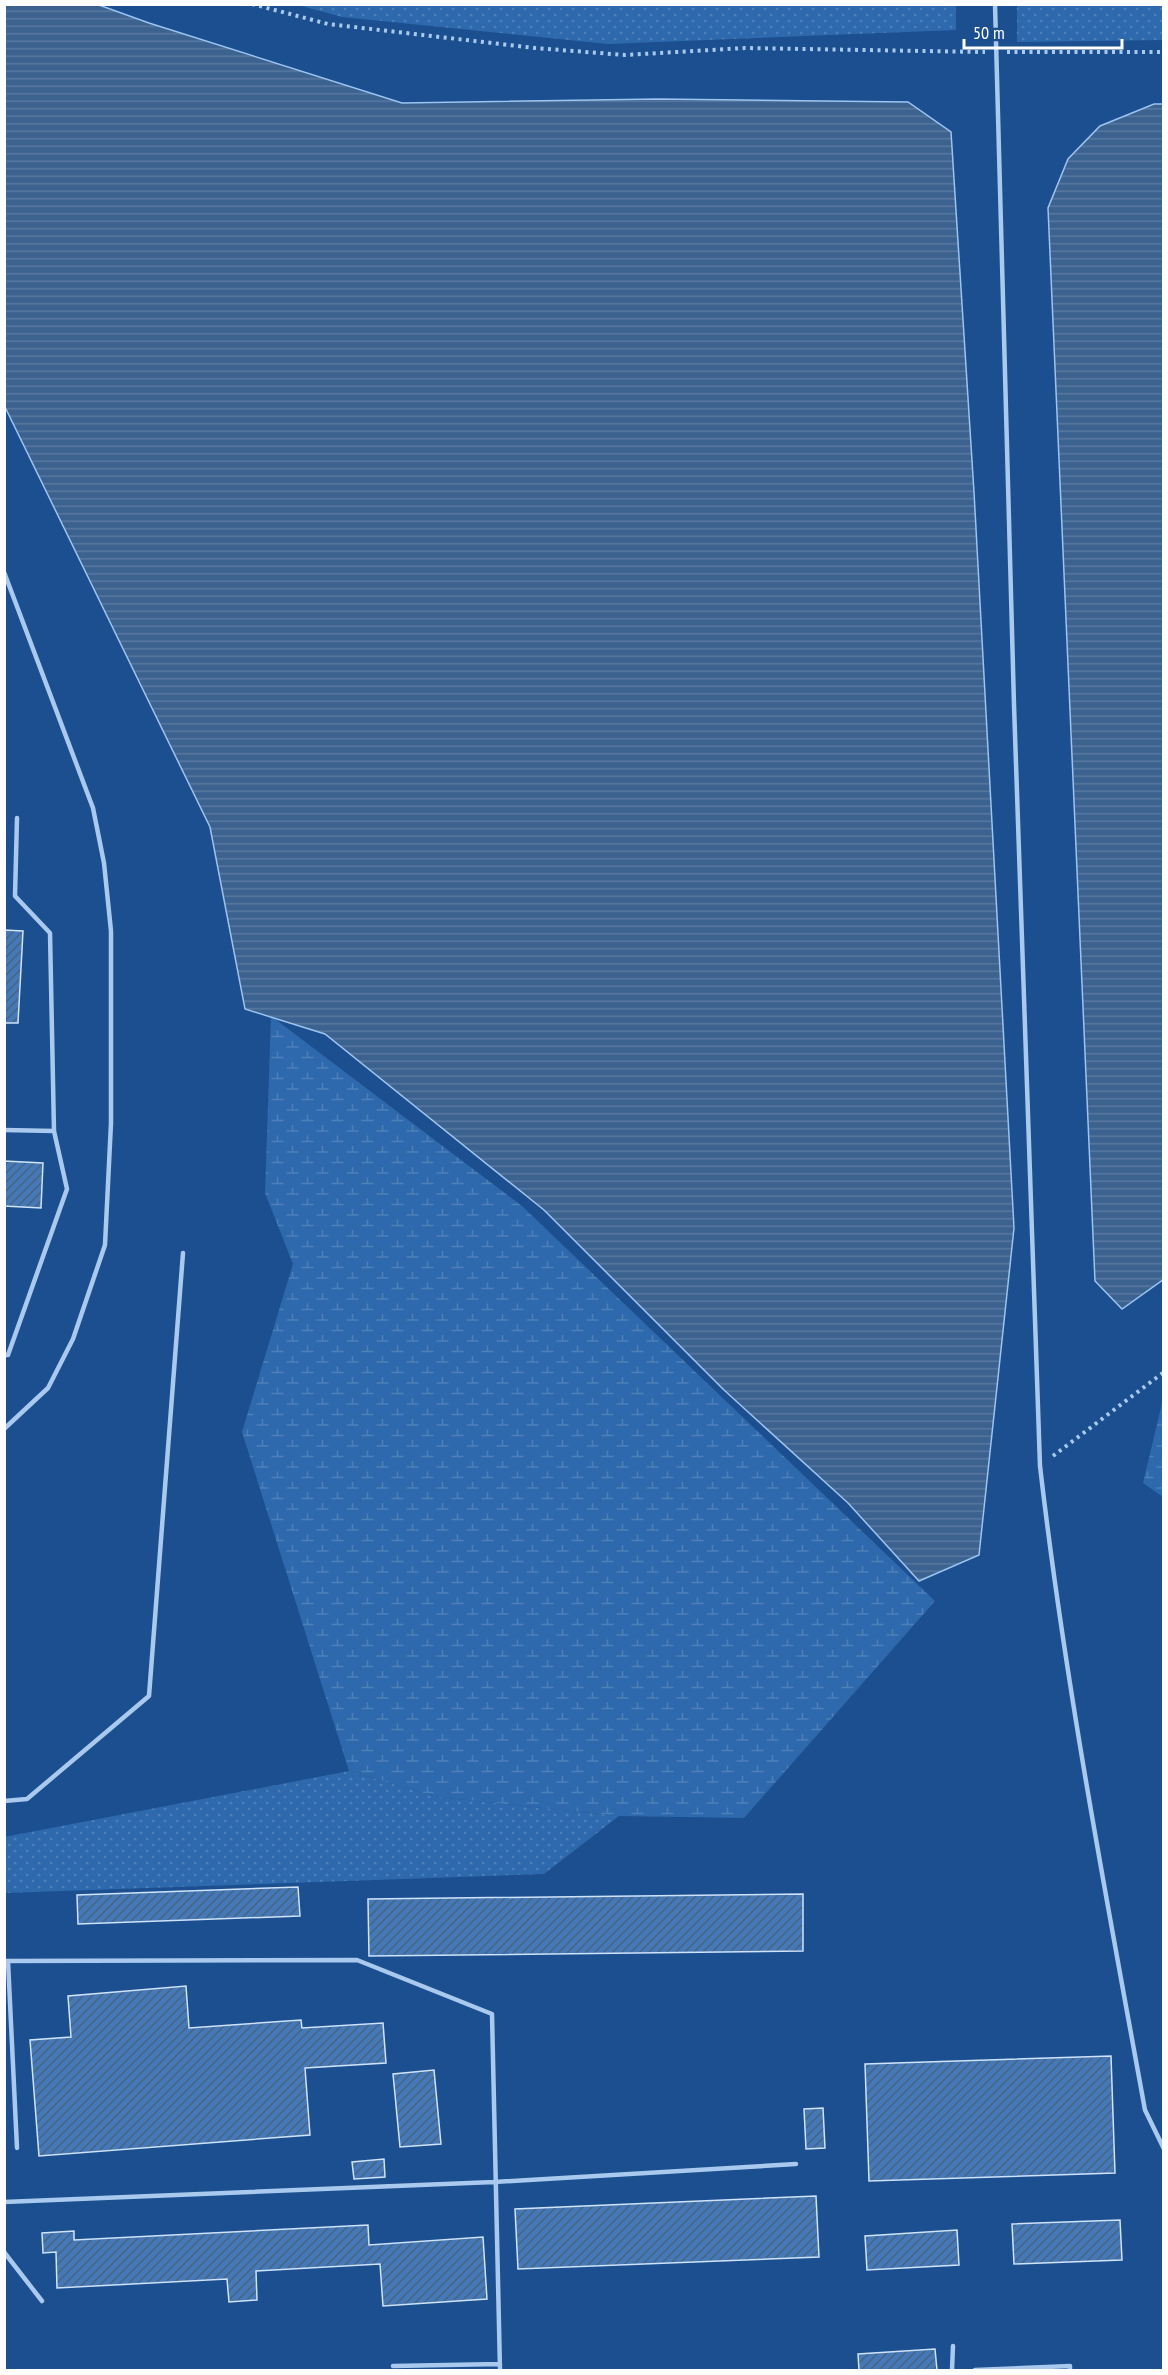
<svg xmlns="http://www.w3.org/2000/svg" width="1168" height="2375" viewBox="0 0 1168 2375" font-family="'PT Sans Narrow',sans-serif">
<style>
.grass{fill:url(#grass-dots)}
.wetland{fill:url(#wetland-marsh)}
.water{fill:url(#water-rules);stroke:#9cc4f0;stroke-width:1.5}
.building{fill:url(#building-hatch);stroke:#cfe3fa;stroke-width:1.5}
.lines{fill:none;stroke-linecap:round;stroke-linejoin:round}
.path{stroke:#a9c9ee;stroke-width:4;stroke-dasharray:3 4.5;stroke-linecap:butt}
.service{stroke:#a9c9ee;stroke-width:4.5}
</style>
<defs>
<pattern id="grass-dots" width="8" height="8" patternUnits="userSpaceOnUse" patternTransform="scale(1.5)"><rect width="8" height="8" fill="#2e69ad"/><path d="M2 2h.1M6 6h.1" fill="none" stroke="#4d80b9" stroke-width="1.8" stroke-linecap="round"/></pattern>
<pattern id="wetland-marsh" width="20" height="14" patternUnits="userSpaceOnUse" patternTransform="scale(1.5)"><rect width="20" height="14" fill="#2e69ad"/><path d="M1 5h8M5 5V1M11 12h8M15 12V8" fill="none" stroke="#4d80b9"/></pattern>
<pattern id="water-rules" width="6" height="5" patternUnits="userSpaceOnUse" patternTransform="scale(1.5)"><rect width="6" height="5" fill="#3c6290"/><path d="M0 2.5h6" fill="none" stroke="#597aa1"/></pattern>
<pattern id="building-hatch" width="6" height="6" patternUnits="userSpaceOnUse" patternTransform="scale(1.5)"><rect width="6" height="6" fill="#4478b7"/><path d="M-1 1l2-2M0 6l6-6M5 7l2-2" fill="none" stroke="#486282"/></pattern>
</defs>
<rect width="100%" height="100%" fill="#1b4f8f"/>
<!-- grass -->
<path class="grass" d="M956,4V30L608,44L342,17L298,5Z
M1017,5H1163V40L1017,42Z
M349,1771L438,1797L619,1816L544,1874L5,1893L4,1837Z"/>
<!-- wetland -->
<path class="wetland" d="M271,1016L522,1206L935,1601L744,1818L619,1816L438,1797L349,1771L242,1432L293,1264L265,1193Z
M1163,1399V1497L1143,1483Z"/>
<!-- water -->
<path class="water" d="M5,4L99,5L149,23L402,103L658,99L908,102L951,132L974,492L1014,1228L979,1555L919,1581L848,1503L724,1390L544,1210L325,1034L245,1009L210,827L5,407Z
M1154,104H1164V1279L1122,1309L1095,1281L1048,208L1068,159L1100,126Z"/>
<!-- building -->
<path class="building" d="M4,930L23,931L18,1023H4Z
M4,1161L43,1163L41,1208L4,1206Z
M298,1887L300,1916L78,1924L77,1895Z
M803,1894V1951L369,1956L368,1899Z
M186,1986L189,2028L301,2020L302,2028L383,2023L386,2063L305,2068L310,2135L39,2156L30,2040L71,2037L68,1996Z
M1111,2056L1115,2173L869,2181L865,2064Z
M434,2070L441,2144L400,2147L393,2074Z
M823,2108L825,2148L806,2149L804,2109Z
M384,2159L385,2177L354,2179L352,2162Z
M816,2196L819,2257L518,2269L515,2209Z
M1120,2220L1122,2260L1014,2264L1012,2224Z
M368,2225L369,2245L483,2237L487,2299L383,2306L380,2264L256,2271L257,2300L229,2302L227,2279L57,2288L56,2252L43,2253L42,2233L74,2231V2240Z
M957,2230L959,2265L867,2270L865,2236Z
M935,2349L937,2370H859L858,2354Z"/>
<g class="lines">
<!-- path -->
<path class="path" d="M252,4L328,24L535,48L625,55L745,48L985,52
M1007,52H1164
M1053,1456L1164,1372"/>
<!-- service -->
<path class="service" d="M995,4L1014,705L1040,1466C1065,1682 1106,1896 1145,2110L1164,2149
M4,572L93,808L104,863L111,931V1123L105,1245L73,1339L48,1388L4,1429
M4,1130L54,1131
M4,1355H8L67,1189L54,1131L50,933L15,896L17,818
M4,1801L27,1799L149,1696L183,1253
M4,1961L357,1960L492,2014L500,2370
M8,1961L17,2148
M4,2202L494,2182L796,2164
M4,2252L42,2301
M393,2366L500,2364
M952,2370L953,2346
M975,2370L1070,2366V2370"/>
</g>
<!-- border -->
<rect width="1168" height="2375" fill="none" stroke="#ffffff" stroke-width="12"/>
<!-- scale -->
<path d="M964 39v9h158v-9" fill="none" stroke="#ffffff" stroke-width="3"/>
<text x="973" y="39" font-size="18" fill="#ffffff" stroke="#1b4f8f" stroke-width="4.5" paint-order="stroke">50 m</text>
</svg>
